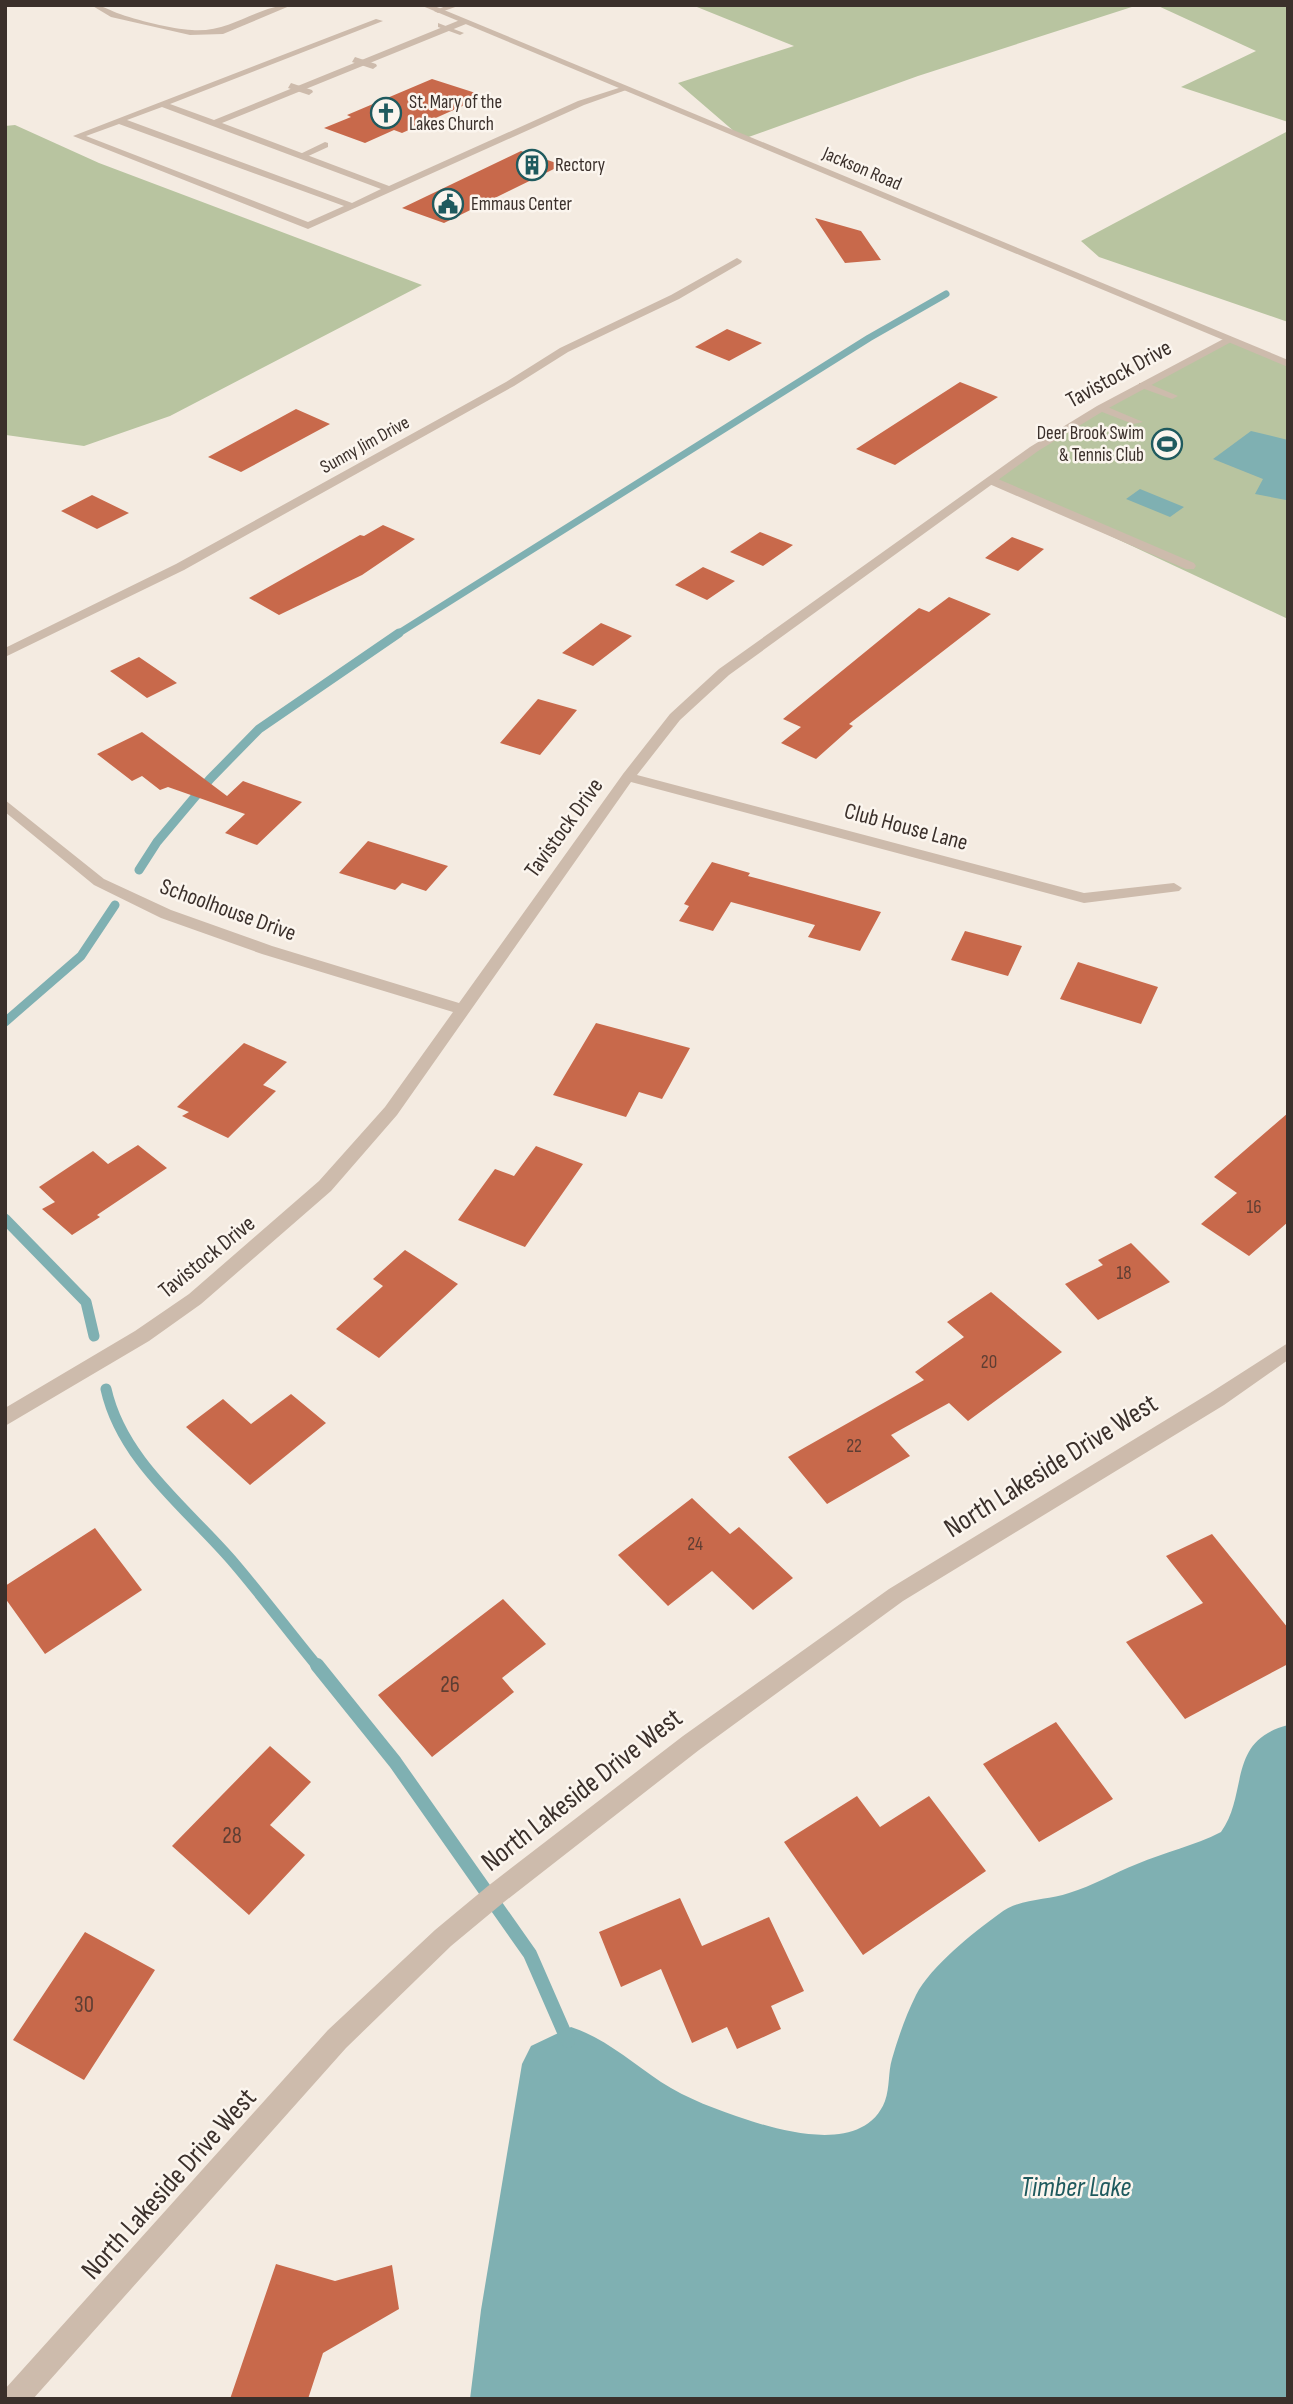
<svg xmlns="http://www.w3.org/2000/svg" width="1293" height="2404" viewBox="0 0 1293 2404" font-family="'Sofia Sans Condensed',sans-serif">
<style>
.green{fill:#b8c4a0}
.water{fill:#7fb0b2}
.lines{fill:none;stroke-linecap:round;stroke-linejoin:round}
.stream-far3{stroke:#7fb0b2;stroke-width:7}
.stream-far2{stroke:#7fb0b2;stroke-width:9}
.stream-far1{stroke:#7fb0b2;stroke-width:11}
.stream{stroke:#7fb0b2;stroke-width:14}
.building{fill:#c8694b}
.service{fill:#cdbbac;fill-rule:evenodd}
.pedestrian{fill:#cdbbac;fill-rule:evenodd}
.minor{fill:#cdbbac;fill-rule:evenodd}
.tertiary{fill:#cdbbac;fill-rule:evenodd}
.labels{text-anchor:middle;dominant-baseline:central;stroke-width:5;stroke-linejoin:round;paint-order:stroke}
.far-poi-label{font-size:19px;fill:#3b302b;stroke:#fbf5ee;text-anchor:start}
.far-street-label{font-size:19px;fill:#3b302b;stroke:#fbf5ee}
.number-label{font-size:19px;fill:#5e3e33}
.street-label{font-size:23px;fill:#3b302b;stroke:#fbf5ee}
.near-number-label{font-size:23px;fill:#5e3e33}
.near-street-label{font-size:28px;fill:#3b302b;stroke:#fbf5ee}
.near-water-label{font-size:28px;font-style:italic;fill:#1f5a5e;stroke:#fbf5ee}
</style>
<rect width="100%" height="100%" fill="#f4ebe1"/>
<!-- green -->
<path class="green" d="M692,5H1138L918,76L743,139L678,83L794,46Z
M1156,5H1288V122L1181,87L1256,51Z
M15,125L99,163L422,285L170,416L84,446L6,435L5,126Z
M1288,131V322L1099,257L1081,241Z
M1229,339L1288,364V619L991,480L1101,408Z"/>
<!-- water -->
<path class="water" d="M1251,431L1288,440L1286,500L1255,494L1263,479L1213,459Z
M1140,489L1184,507L1170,517L1126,499Z
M1288,1725V2399H470L481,2310L522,2064L531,2046L571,2027C605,2038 631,2062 661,2082C687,2099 718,2110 748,2120C788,2133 865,2153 885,2101C890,2087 888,2072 892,2059C898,2038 906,2015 916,1995C931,1966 973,1933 999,1914C1019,1898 1046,1901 1069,1893C1093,1886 1114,1873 1137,1864C1165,1852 1194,1846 1221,1832C1249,1793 1226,1741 1288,1725Z"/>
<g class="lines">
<!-- stream-far3 -->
<path class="stream-far3" d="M396,635L869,338L946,294"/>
<!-- stream-far2 -->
<path class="stream-far2" d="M139,870L157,842L210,779L259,729L399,633
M5,1022L81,956L115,905"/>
<!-- stream-far1 -->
<path class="stream-far1" d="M5,1219L86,1302L94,1336
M106,1389C122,1461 188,1509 234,1563C263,1597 290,1633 318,1667"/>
<!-- stream -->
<path class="stream" d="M317,1665L395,1762L530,1954L568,2041"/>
</g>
<!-- building -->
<path class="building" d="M432,79L485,96L402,133L394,130L365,143L324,128L351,117L347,115Z
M521,151L562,165L444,223L402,208Z
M815,218L861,231L881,260L845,263Z
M727,329L762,343L729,361L695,347Z
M960,382L998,397L895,465L856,449Z
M296,409L330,424L241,472L208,457Z
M92,495L129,513L97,529L61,511Z
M383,525L415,539L362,575L279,615L249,598L360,535L364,536Z
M760,532L793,545L763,566L730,552Z
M1012,537L1044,549L1018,571L985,558Z
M703,567L735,581L707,600L675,585Z
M949,597L991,614L849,724L853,726L816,759L781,743L801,727L783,719L919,608L929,612Z
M601,623L632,636L593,666L562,653Z
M139,657L177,683L147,698L110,671Z
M538,699L577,710L540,755L500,743Z
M142,732L227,796L243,781L302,802L257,845L225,833L245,814L168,787L160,790L142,776L132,781L97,754Z
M368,841L448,866L426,891L402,883L395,890L339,873Z
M712,862L750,873L748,876L881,912L860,951L808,937L815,925L731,902L713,931L679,921L689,906L684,904Z
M965,931L1022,946L1008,976L951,960Z
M1078,962L1158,987L1141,1024L1060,999Z
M596,1023L690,1048L662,1099L639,1092L626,1117L553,1095Z
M244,1043L287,1062L263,1085L276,1091L228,1138L182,1116L189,1112L177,1107Z
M1288,1113V1222L1249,1256L1201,1224L1237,1193L1214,1177Z
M138,1145L167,1168L97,1215L100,1217L72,1235L42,1209L55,1202L39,1187L93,1151L108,1164Z
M536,1146L583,1164L525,1247L458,1220L495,1169L514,1176Z
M1131,1243L1170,1282L1098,1320L1065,1284L1103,1265L1098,1260Z
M405,1250L458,1284L379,1358L336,1329L383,1286L373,1279Z
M991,1292L1062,1352L968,1421L949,1403L891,1435L910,1456L827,1504L788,1457L924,1380L915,1372L964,1337L947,1322Z
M291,1394L326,1423L250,1485L186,1427L223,1399L251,1424Z
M692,1498L730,1534L739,1527L793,1578L753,1610L712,1571L668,1606L618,1555Z
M95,1528L142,1590L45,1654L5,1598V1586Z
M1212,1534L1288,1628V1664L1185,1719L1126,1642L1203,1603L1166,1556Z
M503,1599L546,1644L502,1678L514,1692L432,1757L378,1695Z
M1056,1722L1113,1799L1039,1842L983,1764Z
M270,1746L311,1782L270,1825L305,1855L249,1915L172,1846Z
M857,1796L880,1827L929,1796L986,1871L863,1955L784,1842Z
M680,1898L702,1946L769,1917L804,1991L771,2006L781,2029L737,2049L727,2027L692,2043L661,1969L621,1987L599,1932Z
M85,1932L155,1970L84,2080L13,2040Z
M276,2264L335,2281L392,2265L399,2309L323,2353L308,2399H230Z"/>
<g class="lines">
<!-- service -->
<path class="service" d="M91,5C102,5 107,9 117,13C136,20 172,29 192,30C231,33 257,5 292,5L223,34L190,35L111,17Z
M448,5H461L438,13L434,11Z
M376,19L383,21L170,104L214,120L460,20H466V24L222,123L389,186L578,101L625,86L629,89L584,105L308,229L73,136ZM162,107L381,189L352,203L127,120ZM119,124L344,206L308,222L86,136Z
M1139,383H1147L1178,396L1172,399L1139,387Z
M1097,406H1105L1143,422L1133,424L1097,410Z
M991,476L1194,563L1196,566L1194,569H1186L987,483L985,480Z"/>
<!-- pedestrian -->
<path class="pedestrian" d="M438,23L464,33L460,35L438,27Z
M355,57L376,64L377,66L373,69L352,62Z
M291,83L312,90L313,92L309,95L288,88Z
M325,142L328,143V147L304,158L296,156Z"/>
<!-- minor -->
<path class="minor" d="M737,258L742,261L741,263L679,299L568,352L514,386L184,570L5,657V648L176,564L506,382L560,348L671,295Z
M1229,336L1234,339L1233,341L1105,410L1038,451L729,675L680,720L637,775L1084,893L1174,883L1182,888L1179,891L1084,903L631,782L397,1115L331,1191L201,1304L149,1341L5,1426V1408L135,1331L189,1294L319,1181L385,1107L453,1012L262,954L161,918L94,885L5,812V800L104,879L171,910L272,946L459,1003L623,774L670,714L719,669L1030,447L1097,406Z
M1288,1343V1360L1224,1405L903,1601L699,1750L504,1902L451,1946L346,2048L33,2399H5V2389L328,2030L435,1930L488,1886L683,1736L889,1589L1210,1393Z"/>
<!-- tertiary -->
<path class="tertiary" d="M420,5H432L1288,360V367Z"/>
</g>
<!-- icons -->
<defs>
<g id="church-ring" transform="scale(1.575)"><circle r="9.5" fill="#fbf5ee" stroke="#1f5a5e" stroke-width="1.5"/><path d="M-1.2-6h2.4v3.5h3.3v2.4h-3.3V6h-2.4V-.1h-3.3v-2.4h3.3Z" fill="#1f5a5e"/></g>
<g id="building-ring" transform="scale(1.575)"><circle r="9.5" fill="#fbf5ee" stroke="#1f5a5e" stroke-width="1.5"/><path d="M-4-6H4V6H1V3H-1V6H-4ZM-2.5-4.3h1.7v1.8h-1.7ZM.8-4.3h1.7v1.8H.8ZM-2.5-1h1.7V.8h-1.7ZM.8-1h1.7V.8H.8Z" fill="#1f5a5e"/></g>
<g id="civic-ring" transform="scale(1.575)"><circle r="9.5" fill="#fbf5ee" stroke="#1f5a5e" stroke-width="1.5"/><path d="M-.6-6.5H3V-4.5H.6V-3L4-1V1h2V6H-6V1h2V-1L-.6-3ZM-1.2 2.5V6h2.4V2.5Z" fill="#1f5a5e"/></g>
<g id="stadium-ring" transform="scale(1.575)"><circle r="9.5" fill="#fbf5ee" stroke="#1f5a5e" stroke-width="1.5"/><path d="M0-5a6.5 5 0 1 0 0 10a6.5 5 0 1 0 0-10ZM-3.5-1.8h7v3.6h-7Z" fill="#1f5a5e"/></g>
</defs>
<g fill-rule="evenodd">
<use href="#church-ring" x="386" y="113"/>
<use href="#building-ring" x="532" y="165"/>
<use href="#civic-ring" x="448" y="204"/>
<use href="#stadium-ring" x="1167" y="444"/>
</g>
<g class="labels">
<!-- far-poi labels -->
<g class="far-poi-label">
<text x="409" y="102">St. Mary of the<tspan x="409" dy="22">Lakes Church</tspan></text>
<text x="555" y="165">Rectory</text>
<text x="471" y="204">Emmaus Center</text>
<text x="1144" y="433" text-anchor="end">Deer Brook Swim<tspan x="1144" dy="22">&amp; Tennis Club</tspan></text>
</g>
<!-- far-street labels -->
<g class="far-street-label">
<text transform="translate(862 169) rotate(23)">Jackson Road</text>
<text transform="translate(365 445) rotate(-29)">Sunny Jim Drive</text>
</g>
<!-- number labels -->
<g class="number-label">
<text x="1254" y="1207">16</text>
<text x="1124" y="1273">18</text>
<text x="989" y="1362">20</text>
<text x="854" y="1446">22</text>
<text x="695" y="1544">24</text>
</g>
<!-- street labels -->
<g class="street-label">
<text transform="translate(1119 374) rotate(-29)">Tavistock Drive</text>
<text transform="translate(906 827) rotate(15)">Club House Lane</text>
<text transform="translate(564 828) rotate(-54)">Tavistock Drive</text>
<text transform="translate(228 910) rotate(20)">Schoolhouse Drive</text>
<text transform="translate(207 1257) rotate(-39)">Tavistock Drive</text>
</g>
<!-- near-number labels -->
<g class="near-number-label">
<text x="450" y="1685">26</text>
<text x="232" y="1836">28</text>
<text x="84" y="2005">30</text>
</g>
<!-- near-street labels -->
<g class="near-street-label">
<text transform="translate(1051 1466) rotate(-32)">North Lakeside Drive West</text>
<text transform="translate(582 1790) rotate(-38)">North Lakeside Drive West</text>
<text transform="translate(169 2184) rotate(-48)">North Lakeside Drive West</text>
</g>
<!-- near-water labels -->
<g class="near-water-label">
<text x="1076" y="2187">Timber Lake</text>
</g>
</g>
<!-- border -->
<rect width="1293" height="2404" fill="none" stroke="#3b302b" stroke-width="14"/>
</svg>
